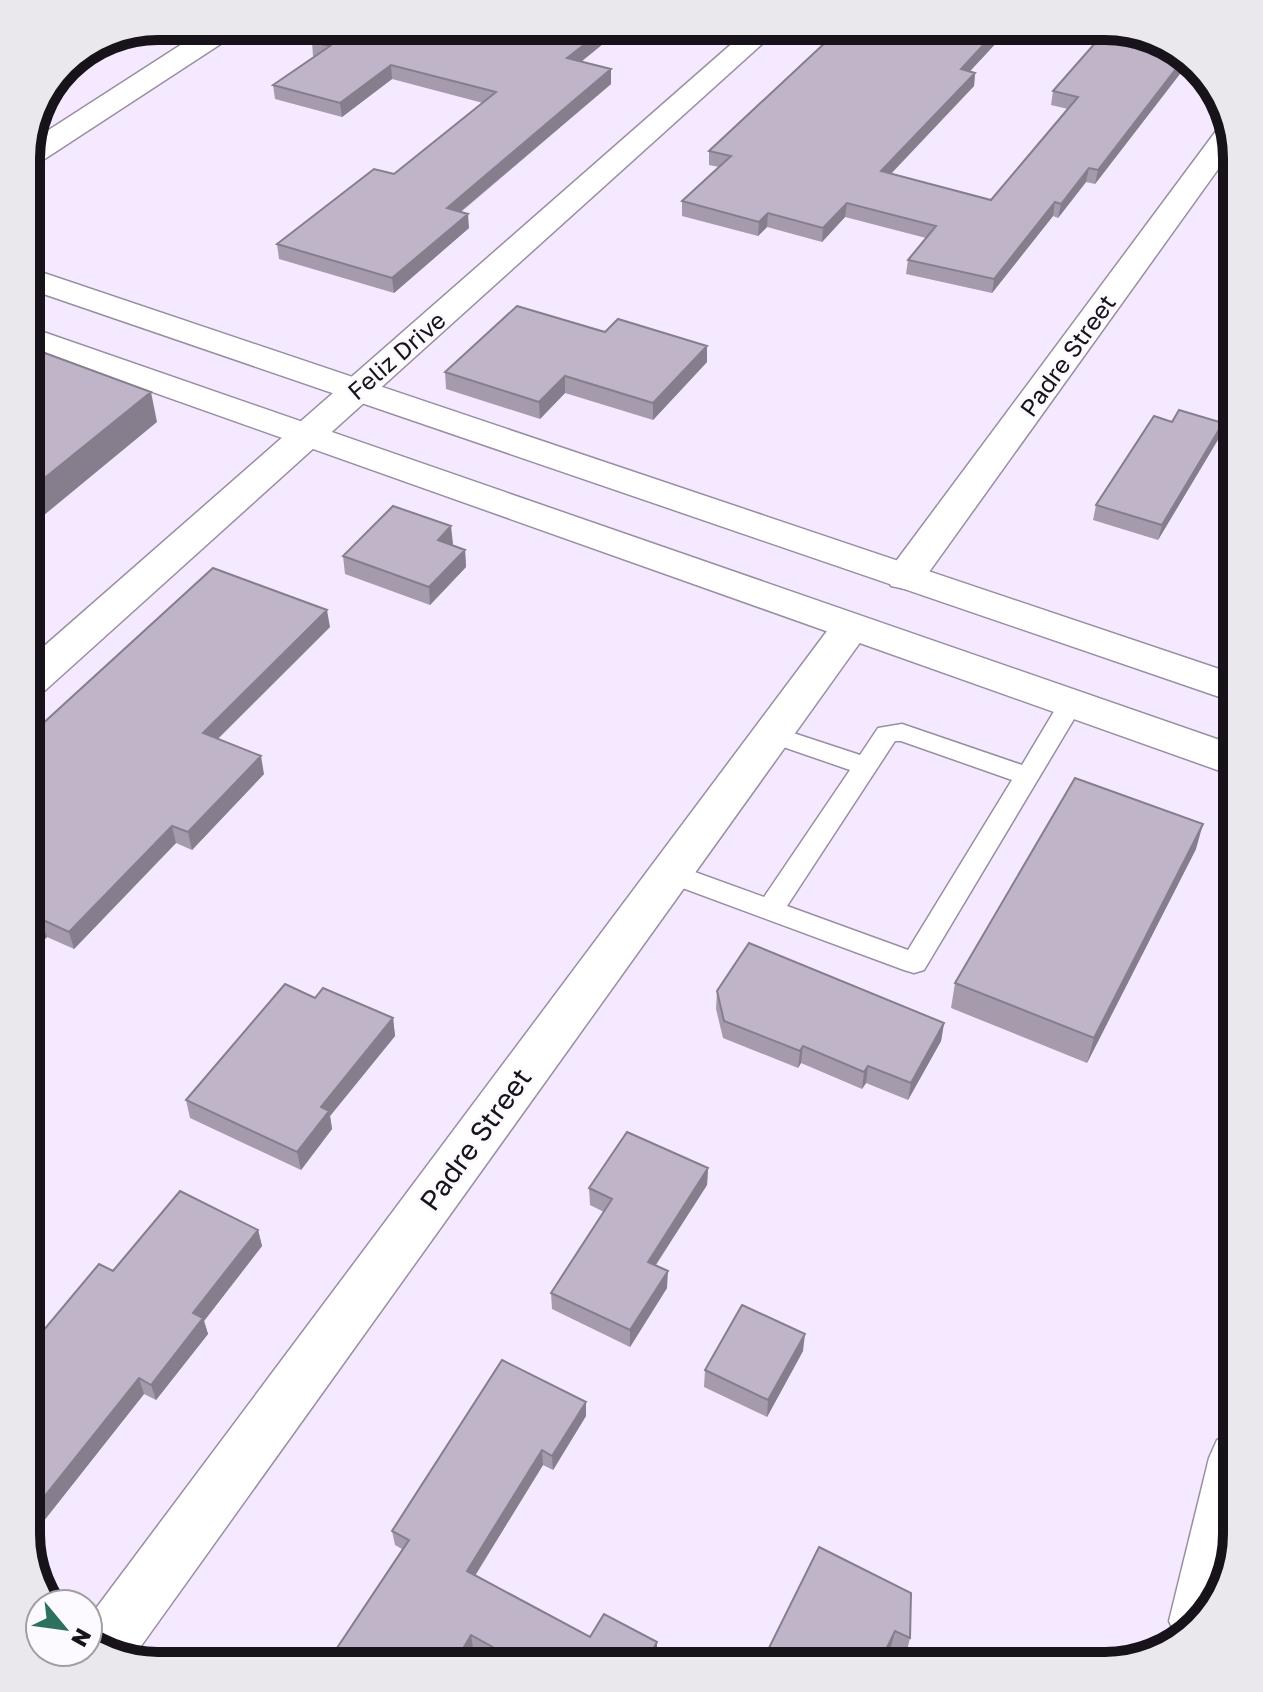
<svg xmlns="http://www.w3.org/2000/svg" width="1263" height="1692" viewBox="0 0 1263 1692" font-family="'Golos Text',sans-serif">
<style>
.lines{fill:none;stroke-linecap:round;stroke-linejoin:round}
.service-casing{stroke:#998ea2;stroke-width:3}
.minor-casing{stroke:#998ea2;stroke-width:3}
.tertiary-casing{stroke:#998ea2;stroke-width:3}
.motorway-casing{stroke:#998ea2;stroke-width:3}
.service{fill:#fff;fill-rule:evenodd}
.minor{fill:#fff;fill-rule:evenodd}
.tertiary{fill:#fff;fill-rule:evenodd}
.motorway{fill:#fff;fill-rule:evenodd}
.wall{fill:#a59bad}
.shaded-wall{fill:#867e8d}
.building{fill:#c0b4c9;stroke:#867e8d;stroke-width:2}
.labels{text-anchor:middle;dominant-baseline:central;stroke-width:6;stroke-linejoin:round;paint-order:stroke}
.far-street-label{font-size:24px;fill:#18131b;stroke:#fdfaff}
.street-label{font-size:28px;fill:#18131b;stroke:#fdfaff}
.rim{fill:none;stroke:#18131b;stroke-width:10}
</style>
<rect width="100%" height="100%" fill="#f5e9ff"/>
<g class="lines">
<!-- service casing -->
<g class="service-casing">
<path id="service" d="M1071,696L1080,698L1083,704L924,970L914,973L904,970L661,880L657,873L661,866L670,863L764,897L850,770L763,740L760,734L763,728L772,726L860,755L878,728L902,724L1022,765L1062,698ZM895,741H901L1012,780L908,950L787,906Z"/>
</g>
<!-- minor casing -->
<g class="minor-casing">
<path id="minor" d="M210,26H243L239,32L37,164L26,167L30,142Z
M752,26H782L40,695L26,698V662Z
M1227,125L1234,147L919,586L905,589L891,586L886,577L891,568L1219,127Z
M850,615L864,619L870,628L864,637L131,1660L93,1648L88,1644V1619L836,619Z"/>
</g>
<!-- tertiary casing -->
<g class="tertiary-casing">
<path id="tertiary" d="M26,267L1237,675V703L26,288Z
M26,326L1237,746V777L26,347Z"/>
</g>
<!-- motorway casing -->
<g class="motorway-casing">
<path id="motorway" d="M1237,1432V1534L1219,1599L1179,1642L1169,1621L1209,1458L1217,1440Z"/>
</g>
<!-- service -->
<use href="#service" class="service"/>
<!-- minor -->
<use href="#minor" class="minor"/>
<!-- tertiary -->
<use href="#tertiary" class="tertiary"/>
<!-- motorway -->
<use href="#motorway" class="motorway"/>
</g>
<!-- wall -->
<path class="wall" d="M326,26H625L581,62L611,84L461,212L469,228L394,293L279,259L277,244L394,174L483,103L392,79L342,117L275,99L273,85L315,56H313L312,42L327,31H326Z
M843,26H1012L970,71L975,73L974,86L891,174L991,200L1068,109L1051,105L1053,91L1186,66L1095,184L1086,182L1058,218L1053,216L992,293L906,274L908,260L926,238L845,217L822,242L767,227L758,236L682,216V201L719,167L709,165V151Z
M1237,250V276L1229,274L1232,257Z
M605,332L707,346V362L653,420L565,393L540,419L446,389L445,372Z
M1172,422L1223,423L1219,438L1158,540L1093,520L1096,505Z
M453,544L452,545L465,550L466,567L430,605L345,574L343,556Z
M330,627L218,739L264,774L192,850L176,843L74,949L47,937L26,957V736L28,737Z
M1196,849L1087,1063L951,1008L955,983Z
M717,991L944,1023L941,1041L908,1100L866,1083L862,1089L801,1063L798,1068L723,1038L716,1009Z
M315,998L393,1018L395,1036L330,1116L332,1129L301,1170L190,1118L186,1100Z
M708,1168L707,1185L656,1265L667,1288L630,1347L552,1309L551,1293L604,1212L590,1205L589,1188Z
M258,1230L262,1246L204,1321L208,1334L156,1400L144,1394L39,1527L26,1520V1331L38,1337L113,1271Z
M803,1351L767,1417L704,1387L705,1370Z
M586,1416L553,1470L543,1465L475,1576L590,1637L657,1655L651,1666H504L473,1648L463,1666H340L338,1665L335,1651L402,1549L395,1545L392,1531Z
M819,1547L910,1638L905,1659L890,1651L884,1666H760Z"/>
<!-- shaded-wall -->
<path class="shaded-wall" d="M608,26H625L567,73V58Z
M1001,26H1012L959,83L961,69Z
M1185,57L1187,59L1186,66L1095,184L1098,170Z
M391,65L392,79L342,117L340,103Z
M611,69V84L448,222L447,208Z
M975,73L974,86L880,185L881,171Z
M1089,168L1086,182L1058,218L1061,204Z
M1055,202L1053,216L992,293L994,279Z
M847,203L845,217L822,242L823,228Z
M768,213L767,227L758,236L759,222Z
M468,214L469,228L394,293L392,278Z
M707,346V362L653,420V403Z
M565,376V393L540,419L539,402Z
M151,392L157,422L26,530V493Z
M1223,423L1219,438L1158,540L1162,525Z
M451,526L453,544L439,557L438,540Z
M465,550L466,567L430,605L429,587Z
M327,610L330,627L206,750L203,733Z
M261,756L264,774L192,850L188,832Z
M1203,824L1196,849L1087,1063L1094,1038Z
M172,826L176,843L74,949L69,932Z
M41,919L47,937L26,957V934Z
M393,1018L395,1036L330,1116L332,1129L301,1170L297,1152L321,1107Z
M944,1023L941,1041L908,1100L911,1083Z
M803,1046L801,1063L798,1068L800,1051Z
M868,1066L866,1083L862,1089L864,1072Z
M708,1168L707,1185L647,1278L648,1262Z
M258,1230L262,1246L204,1321L208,1334L156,1400L151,1385L193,1313Z
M668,1271L667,1288L630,1347V1330Z
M805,1334L803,1351L767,1417L768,1400Z
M139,1378L144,1394L39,1527L32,1512Z
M586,1402V1416L553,1470L552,1456Z
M542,1450L543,1465L469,1585L467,1571Z
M895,1631L890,1651L884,1666H878Z
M471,1635L473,1648L463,1666H453Z
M657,1642V1655L651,1666H644Z"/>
<!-- building -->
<path class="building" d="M334,26H608L567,58L611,69L447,208L468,214L392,278L277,244L374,169L394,174L496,92L391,65L340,103L273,85L330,46L312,42Z
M843,26H1001L961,69L975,73L881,171L991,200L1078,97L1053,91L1103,34L1178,50L1185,57L1098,170L1089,168L1061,204L1055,202L994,279L908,260L936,226L847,203L823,228L768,213L759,222L682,201L731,156L709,151Z
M517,306L605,332L618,319L707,346L653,403L565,376L539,402L445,372Z
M34,349L151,392L26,493V354Z
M1179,410L1223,423L1162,525L1096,505L1154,416L1172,422Z
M393,506L451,526L438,540L465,550L429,587L343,556Z
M213,568L327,610L203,733L261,756L188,832L172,826L69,932L41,919L26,934V736L28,737Z
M1075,778L1203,824L1094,1038L955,983Z
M749,943L944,1023L911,1083L868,1066L864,1072L803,1046L800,1051L724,1021L717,991Z
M285,984L315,998L323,988L393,1018L321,1107L329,1111L297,1152L186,1100Z
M627,1132L708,1168L648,1262L668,1271L630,1330L551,1293L612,1199L589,1188Z
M180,1191L258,1230L193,1313L203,1318L151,1385L139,1378L32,1512L26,1509V1331L38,1337L99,1264L113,1271Z
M742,1305L805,1334L768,1400L705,1370Z
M502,1360L586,1402L552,1456L542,1450L467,1571L590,1637L604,1614L657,1642L644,1666H527L471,1635L453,1666H361L335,1651L409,1540L392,1531Z
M819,1547L911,1593L910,1638L895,1631L878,1666H760Z"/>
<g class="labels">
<!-- far-street labels -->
<g class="far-street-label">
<text transform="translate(396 355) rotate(-41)">Feliz Drive</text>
<text transform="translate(1067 355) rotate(-54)">Padre Street</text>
</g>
<!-- street labels -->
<g class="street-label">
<text transform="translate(475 1139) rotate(-54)">Padre Street</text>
</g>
</g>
<!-- crop -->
<path d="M0 0H1263V1692H0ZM158 40H1105A118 118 0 0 1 1223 158V1534A118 118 0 0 1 1105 1652H158A118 118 0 0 1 40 1534V158A118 118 0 0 1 158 40Z" fill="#ebe8ed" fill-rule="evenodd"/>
<path class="rim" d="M158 40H1105A118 118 0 0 1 1223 158V1534A118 118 0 0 1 1105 1652H158A118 118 0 0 1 40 1534V158A118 118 0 0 1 158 40Z"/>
<!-- north arrow -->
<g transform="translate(64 1628) rotate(119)"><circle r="38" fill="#fdfaff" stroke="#a19ea4" stroke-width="2"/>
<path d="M0-6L14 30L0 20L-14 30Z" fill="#2e7060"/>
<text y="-12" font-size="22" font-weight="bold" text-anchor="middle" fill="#18131b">N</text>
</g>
</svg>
